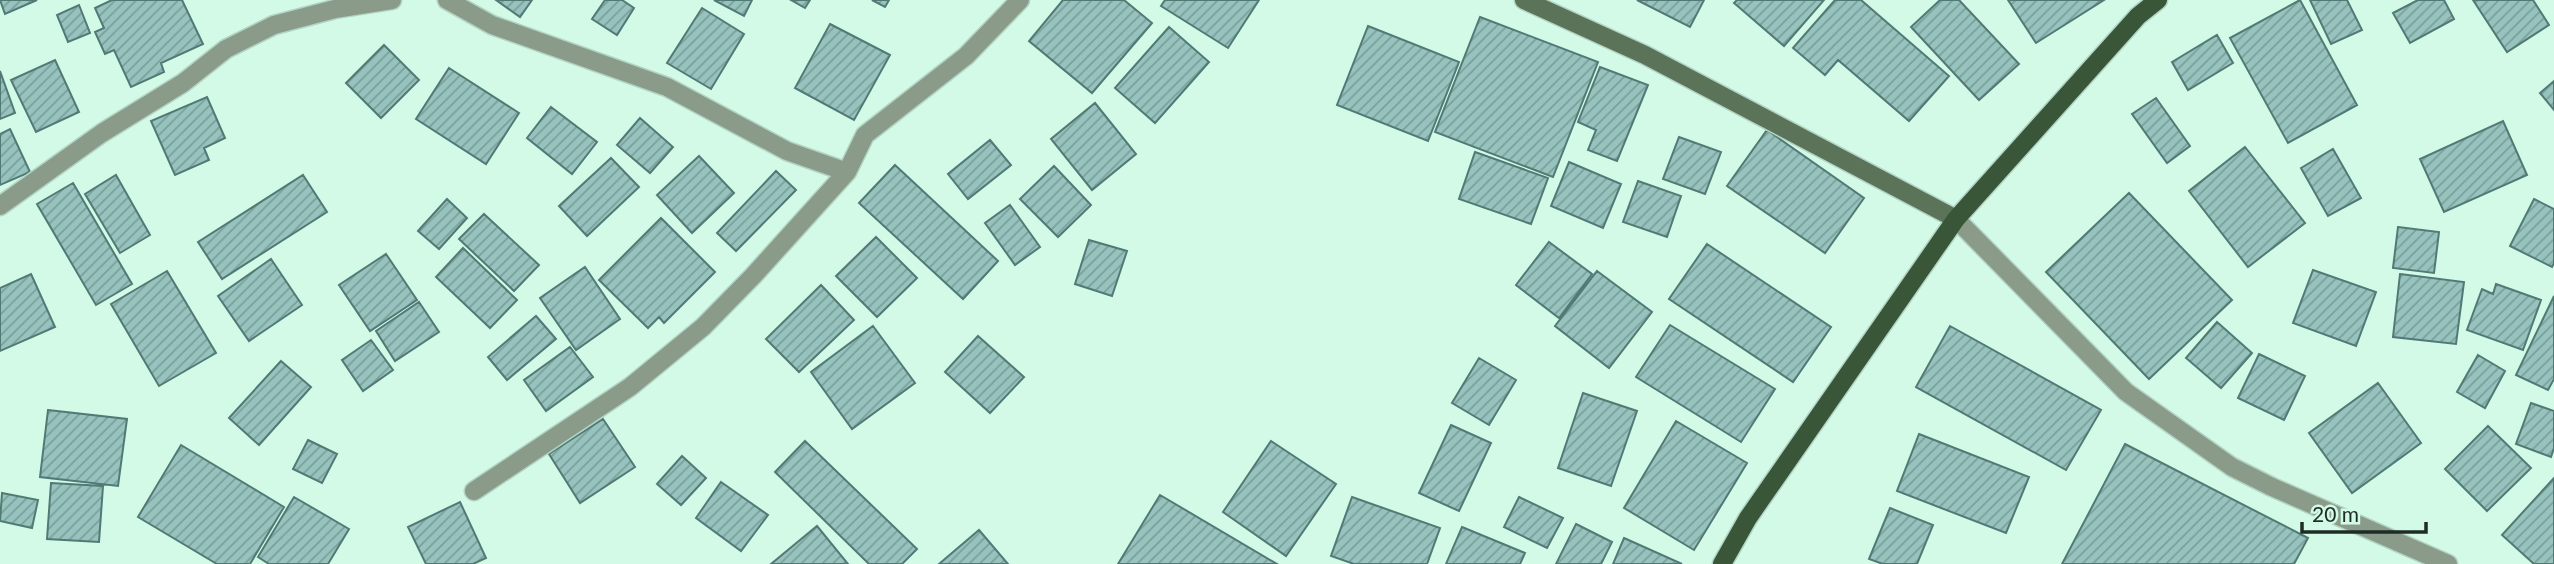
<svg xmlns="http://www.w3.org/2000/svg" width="2554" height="564" viewBox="0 0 2554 564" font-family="Lato,sans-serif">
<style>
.building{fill:url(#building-hatch);stroke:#517a75;stroke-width:2}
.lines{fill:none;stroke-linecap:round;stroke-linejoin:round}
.street-casing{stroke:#b2d4c4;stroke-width:21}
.secondary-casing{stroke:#b2d4c4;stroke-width:21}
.primary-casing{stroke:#b2d4c4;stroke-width:21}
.street{stroke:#8a9b89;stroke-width:18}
.secondary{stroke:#5b7359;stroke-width:18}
.primary{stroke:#395638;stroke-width:18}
</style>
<defs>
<pattern id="building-hatch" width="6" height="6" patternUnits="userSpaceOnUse" patternTransform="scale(1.75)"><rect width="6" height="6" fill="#97c3be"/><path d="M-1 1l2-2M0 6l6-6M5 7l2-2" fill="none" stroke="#7b9f9a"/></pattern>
</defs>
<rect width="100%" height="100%" fill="#d3f9e7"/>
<!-- building -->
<path class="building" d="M0,0H37L5,14Z
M112,0H182L203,44L161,63L164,72L131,87L114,50L105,54L95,32L104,28L95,8Z
M496,0H532L520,17Z
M605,0H622L634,8L617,35L592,19Z
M714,0H752L744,16Z
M791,0H810L805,8Z
M872,0H889L885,7Z
M1063,0H1124L1152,23L1092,93L1029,41Z
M1165,0H1259L1228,48L1161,6Z
M1637,0H1704L1690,27Z
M1737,0H1824L1784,46L1734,3Z
M1835,0H1861L1949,76L1909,121L1838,60L1825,75L1793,48Z
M1940,0H1959L2019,64L1979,100L1911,27Z
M2008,0H2104L2036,43Z
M2300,0L2357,105L2288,143L2230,38Z
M2310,0H2347L2362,30L2331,44Z
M2418,0H2444L2454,19L2410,43L2393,13Z
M2473,0H2533L2549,25L2507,52Z
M79,5L90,33L68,42L57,15Z
M702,8L744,34L711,89L667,63Z
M1480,17L1598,62L1553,177L1435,132Z
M830,24L890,55L854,120L795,88Z
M1368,26L1459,62L1428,141L1337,105Z
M1169,27L1209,62L1155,123L1115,88Z
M2217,35L2233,63L2188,90L2172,62Z
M384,45L419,80L381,118L346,83Z
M55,60L79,112L36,132L11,80Z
M1600,67L1648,85L1617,161L1588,150L1596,130L1578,122Z
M449,68L519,113L486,164L416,119Z
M0,71L15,113L0,119Z
M2554,81V110L2540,93Z
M207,97L225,138L204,148L209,160L175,175L151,121Z
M2156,98L2190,146L2167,163L2132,114Z
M1095,103L1136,154L1092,190L1051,139Z
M551,107L597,142L572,174L527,138Z
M640,118L673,147L650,173L617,145Z
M2503,121L2527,175L2444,212L2420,159Z
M10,129L30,172L0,185V134Z
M1767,130L1864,198L1825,253L1727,186Z
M1679,137L1721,152L1705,194L1663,179Z
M990,140L1011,165L968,199L948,174Z
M2245,147L2305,223L2248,267L2189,191Z
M2333,149L2361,198L2328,216L2301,168Z
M1475,152L1548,178L1531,224L1459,199Z
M699,156L734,193L692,233L657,195Z
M611,158L639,187L587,236L559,206Z
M1569,162L1621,184L1603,228L1551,206Z
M895,165L998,261L963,299L859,203Z
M1054,166L1091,205L1058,237L1020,199Z
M776,171L796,190L736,251L717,233Z
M116,175L150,235L120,253L85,194Z
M303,175L327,212L222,279L198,242Z
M1638,181L1681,196L1667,237L1623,222Z
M73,183L132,284L96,305L37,204Z
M2129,193L2232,300L2149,379L2046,272Z
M447,199L467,218L439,249L418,231Z
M2534,199L2554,209V263L2552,267L2510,246Z
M1010,205L1040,247L1015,265L985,223Z
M484,214L539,265L514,291L459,239Z
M661,218L715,272L664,323L659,317L648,328L599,280Z
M2398,227L2439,232L2434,273L2393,268Z
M876,237L917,278L877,317L836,276Z
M1089,240L1127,251L1112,296L1075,284Z
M1549,242L1592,274L1559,318L1516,285Z
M1707,244L1831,327L1793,382L1669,299Z
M463,248L517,300L490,328L436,277Z
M386,254L417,300L370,331L339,285Z
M271,259L302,305L249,341L218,296Z
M585,267L620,319L576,350L540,298Z
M2313,270L2376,292L2356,346L2293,323Z
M167,271L216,353L159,386L111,304Z
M1597,271L1652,312L1609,368L1555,326Z
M31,274L55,327L0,351V288Z
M2400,274L2464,282L2456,344L2393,337Z
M2496,284L2541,300L2523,350L2467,330L2482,289L2493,294Z
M821,285L854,320L799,372L766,339Z
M2554,296V379L2548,390L2516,375Z
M419,302L439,332L395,361L376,331Z
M536,316L556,339L507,380L488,357Z
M2217,322L2252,353L2221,388L2186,358Z
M1670,325L1775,389L1741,442L1636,377Z
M873,326L915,383L852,429L811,372Z
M1950,326L2101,410L2066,470L1916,387Z
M978,336L1024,377L990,413L945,372Z
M371,340L393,370L363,391L342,360Z
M570,347L593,377L546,411L524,380Z
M2259,354L2305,376L2284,420L2238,398Z
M2478,355L2505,371L2485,408L2457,392Z
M1479,358L1516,380L1489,425L1452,403Z
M281,361L311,387L259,445L229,418Z
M2378,383L2421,443L2352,493L2309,433Z
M1583,393L1637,411L1611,486L1558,468Z
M2531,403L2554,411V448L2551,457L2516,444Z
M48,410L127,419L118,486L40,477Z
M603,419L635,467L580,503L549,454Z
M1676,421L1747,463L1694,550L1624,508Z
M1451,425L1491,443L1459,511L1419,493Z
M2488,426L2531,468L2487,511L2445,469Z
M1919,434L2029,477L2006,533L1897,491Z
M308,440L337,454L322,483L293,469Z
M805,441L917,549L902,564H869L775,472Z
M1271,441L1336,484L1286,556L1223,512Z
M2125,444L2308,538L2294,564H2062Z
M181,445L284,507L250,564H217L138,517Z
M682,456L706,478L681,505L657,484Z
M2554,478V564H2534L2502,535Z
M721,482L768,515L741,551L696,518Z
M51,483L103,486L99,542L47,539Z
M2,493L38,500L32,528L0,521Z
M1160,495L1277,564H1118Z
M294,497L349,529L328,564H269L258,557Z
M1352,497L1440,528L1427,564H1354L1331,556Z
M1519,497L1563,518L1547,548L1504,527Z
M460,502L486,558L473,564H426L408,527Z
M1890,508L1933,525L1917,564H1883L1869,559Z
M1576,524L1612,542L1601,564H1556Z
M817,526L848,564H771Z
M1462,527L1525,553L1520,564H1446Z
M979,530L1008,564H939Z
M1624,538L1682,564H1613Z"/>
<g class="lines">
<!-- street casing -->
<g class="street-casing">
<path id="street" d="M447,0L492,25L667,87L787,151L847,172L865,135L966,56L1020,0
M0,206L102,133L183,83L226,49L274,25L335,9L392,0
M1956,219L2126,392L2232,467L2272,487L2448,564
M474,491L630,387L703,327L753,276L847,172"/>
</g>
<!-- secondary casing -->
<g class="secondary-casing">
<path id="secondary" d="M1524,0L1645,55L1956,219"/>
</g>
<!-- primary casing -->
<g class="primary-casing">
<path id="primary" d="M1722,564L1748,518L1956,219L2138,16L2158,0"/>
</g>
<!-- street -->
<use href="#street" class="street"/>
<!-- secondary -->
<use href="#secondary" class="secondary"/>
<!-- primary -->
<use href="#primary" class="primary"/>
</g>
<!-- scale -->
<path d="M2302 522v10h124v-10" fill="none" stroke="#1e2c26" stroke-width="3.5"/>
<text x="2312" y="522" font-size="21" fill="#1e2c26" stroke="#d3f9e7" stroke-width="5" paint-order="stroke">20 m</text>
</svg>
